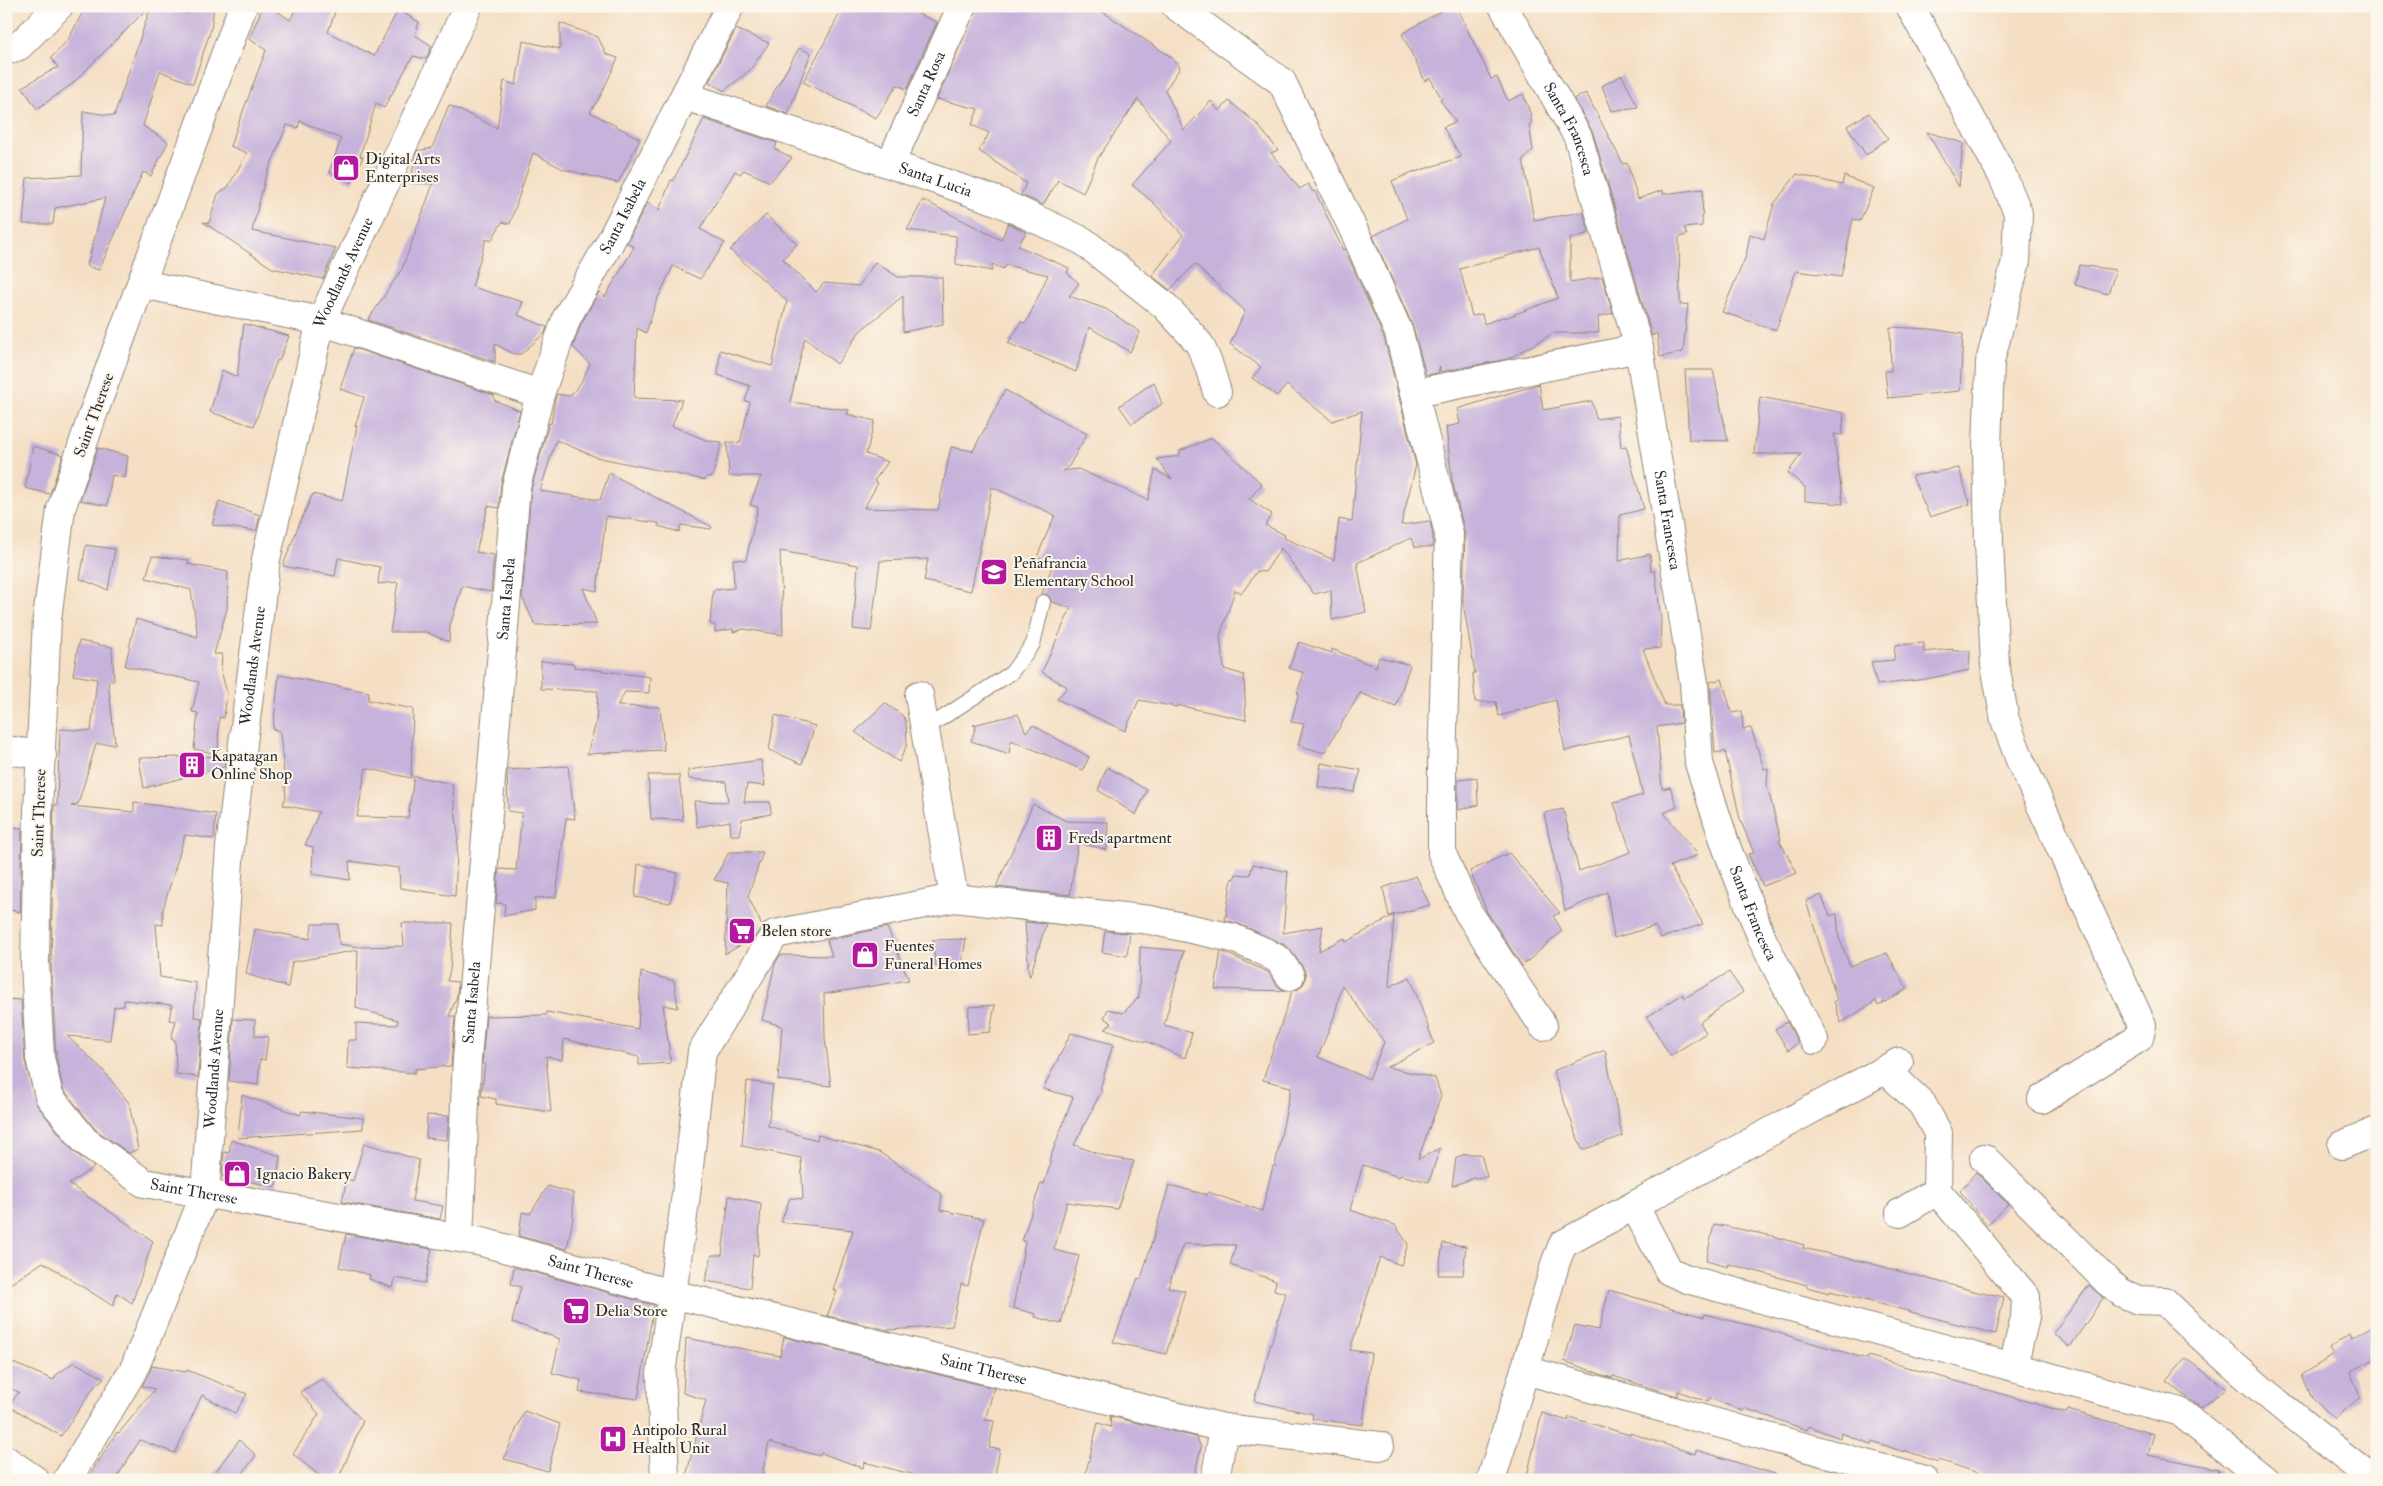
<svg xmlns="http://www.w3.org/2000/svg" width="2383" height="1486" viewBox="0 0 2383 1486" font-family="'IM FELL Double Pica',serif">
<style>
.building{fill:#c6b2db;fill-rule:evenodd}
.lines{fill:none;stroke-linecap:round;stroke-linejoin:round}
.lane-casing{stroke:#908578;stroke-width:16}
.street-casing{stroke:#908578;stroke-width:30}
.lane{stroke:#fff;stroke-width:14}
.street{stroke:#fff;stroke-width:28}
.labels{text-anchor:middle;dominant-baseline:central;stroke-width:4;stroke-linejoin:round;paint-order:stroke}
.street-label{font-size:16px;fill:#2b2b2b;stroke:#fbf7ec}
.poi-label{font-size:16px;fill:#2b2b2b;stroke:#fbf7ec;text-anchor:start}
</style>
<rect width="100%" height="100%" fill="#fbf7ec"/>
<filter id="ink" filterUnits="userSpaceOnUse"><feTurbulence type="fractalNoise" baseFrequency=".02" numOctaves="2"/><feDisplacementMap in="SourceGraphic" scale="10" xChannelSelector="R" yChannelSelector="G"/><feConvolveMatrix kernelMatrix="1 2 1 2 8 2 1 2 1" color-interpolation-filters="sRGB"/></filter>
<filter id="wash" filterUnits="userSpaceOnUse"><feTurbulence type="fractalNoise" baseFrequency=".0096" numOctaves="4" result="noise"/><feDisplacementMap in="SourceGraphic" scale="20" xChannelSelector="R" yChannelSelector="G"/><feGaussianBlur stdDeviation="1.12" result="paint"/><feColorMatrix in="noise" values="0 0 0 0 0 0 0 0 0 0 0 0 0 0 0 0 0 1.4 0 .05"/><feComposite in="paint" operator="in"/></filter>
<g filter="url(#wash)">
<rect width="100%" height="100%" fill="#f5dfc4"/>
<g id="blocks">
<!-- building -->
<path class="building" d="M86,6H150L72,84L37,109L22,87L58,67L51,58L68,40Z
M151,6L188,14L190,6H214L211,29L193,84L160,71L143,126L168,142L151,176L143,172L99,270L87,266L105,198L55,208L53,224H23L27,178L81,175L83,111L114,116Z
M263,6H270L290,20L297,6H337L328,32L374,56L398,10L419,22L415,35L432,46L426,59L413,56L384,108L376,103L360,156L363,157L352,183L329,172L341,139L300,121L298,128L287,125L265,179L252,231L336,248L323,279L272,268L203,222L209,223L218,194L228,187L247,153L230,146L266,50L249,39Z
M844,6H900L937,22L907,89L897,85L876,118L803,82Z
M977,6H1094L1171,57L1180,68L1165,90L1184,130L1211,101L1219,111L1229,101L1257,124L1278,150L1271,153L1300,189L1308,184L1313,192L1315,191L1343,250L1345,249L1384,338L1416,465L1401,525L1430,521L1433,536V547H1415L1411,538L1357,563L1366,612L1332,620L1331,590L1314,594L1281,548L1265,572L1257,571L1242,593L1235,590L1220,636L1224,669L1244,675L1246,720L1177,705V707L1139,700L1125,731L1057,699L1067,687L1042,672L1071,608L1052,602L1049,595L1042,594L1053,564L1037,557L1055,515L992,487L971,591L924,581L928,559L880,561L871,631L853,629L858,565L780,551L783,635L744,629L733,632V629L715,632V625L710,624L713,590L734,588L733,559L746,560L758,507L750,505L761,476H729L727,442L740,443L750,402L745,401L750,386L718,375L720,350L772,366L787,301L730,250L766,215L797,244L783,259L816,292L824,283L859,286L875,262L898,277H942L943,324L903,332V296L860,331L837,364L805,338L790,402L849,410L847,414L875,421L866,454L888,462L874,481L878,483L864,508L938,510L951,447L973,451L1005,390L1087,434L1069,466L1062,471L1078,469L1148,500L1155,470L1172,479L1157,459L1180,456V451L1212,438L1262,484L1249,499L1272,514L1265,525L1285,535L1284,538L1334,560L1339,519L1352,522L1362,411L1332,421L1287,385L1277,396L1252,378L1261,367L1230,344L1245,311L1195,264L1170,290L1152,276L1183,235L1155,204L1132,185L1171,141L1138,99L1098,158L1083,193L1058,180L1043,205L1021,195L1026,183L979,151L989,133L972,125L978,109L937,99Z
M1449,6H1456L1491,79L1497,77L1508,101L1523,94L1531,115V124L1529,125L1533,150L1523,160L1534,220L1583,212L1589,233L1570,239V282L1602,277L1613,313L1598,317L1599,333H1554L1508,359L1440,372V366L1438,373L1426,375L1413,327L1373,236L1407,219L1392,181L1415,171V172L1461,157L1443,127L1456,122L1440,100L1442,99L1430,78L1425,81L1402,34ZM1539,247L1558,298L1505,318V316L1484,324L1482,314L1472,316L1460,269Z
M560,23L598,37L606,54L618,58L601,95L590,112L640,139L618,183L563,169L533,153L510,224L502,222L491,241L486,239L472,287L523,302L518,315L547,327L545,333L521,354H514L495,344V362L368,320L402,269L433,184L410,183L417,151L432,148L449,105L497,128L504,81L516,85L523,41L560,49Z
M736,29L769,43L750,70L724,91L709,82Z
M799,48L811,53L788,114L766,106Z
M1622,75L1638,107L1612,111L1602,86Z
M1586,93L1623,164L1627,163L1638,199L1663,190V194L1703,189L1702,226L1684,228L1687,235L1679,237L1680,305L1688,304L1683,352L1660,357L1657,333L1652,336L1593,133L1574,99Z
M1869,113L1888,138L1866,155L1847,126Z
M704,119L777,143L775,149L792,158L770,182L744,170L740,174L735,171L700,229L725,243L700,279L673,266L656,302L646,333L637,328L634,398L682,400L672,426L708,441L722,442L712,477H706L705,480L596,457L556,440L540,491L600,500L609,473L712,527L711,529L681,525L679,532L658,526L659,523L606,516L597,591L583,588L597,624L535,625L522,597L531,490L549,423L551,424L555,399L557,394L570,396L580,384L590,364L573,347L581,324L599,292L605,297L634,247L627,243L647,203L659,210L671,180L673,181Z
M1927,132L1963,143L1959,187Z
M1797,174L1842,185L1844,176L1874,188L1860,221L1853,219L1841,277L1796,271L1776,330L1722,312L1746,256L1750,234L1764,239L1774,204Z
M923,200L1001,240L1008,223L1026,232L1018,246L1069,268L1067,273L1079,283L1069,296L1106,309L1140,332L1130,352L1089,327L1076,372L1008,343L1021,322L1026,323L1048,275L1006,265L1003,269L992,264V271L956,264V236L907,230Z
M2079,265L2116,270L2108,294L2075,285Z
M244,324L289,336L279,361L277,360L254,426L210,412L222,370L237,377Z
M1890,327L1931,329L1963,334L1960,391L1888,398L1885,371H1891Z
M354,348L494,395V400L520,411L501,483L499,508L488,506L476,552L494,555L491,592L462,586L450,626L449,642L426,632H390L398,582L378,584L380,567L338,558L335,576L283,566L299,524L313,494L342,501L357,426L355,427L364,397L340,389Z
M1685,370H1713L1728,441L1689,440Z
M1154,382L1162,404L1132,424L1119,406Z
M1539,384L1543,410L1592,401L1596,419L1618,416L1621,447L1626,446L1644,509L1620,515L1619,561L1650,554L1651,571H1655L1661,620L1660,648L1643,649L1665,705H1680L1681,723L1657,727L1662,789L1670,787L1677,807L1664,813L1698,855L1670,866L1703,924L1661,938L1655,926L1614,938L1607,892L1565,911L1544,813L1563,809L1579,871L1631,852L1614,803L1643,795L1629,735L1565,751L1556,700L1499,716L1496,702H1475L1473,673H1475L1463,602L1465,534L1452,480L1446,427L1460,424L1457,409Z
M1760,397L1844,413L1842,435L1834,434L1843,504L1805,501V487L1788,473L1801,454H1754Z
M33,446L63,455L50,494L25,488Z
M98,448L128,456L125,478L112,475L107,506L80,500Z
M1959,468L1970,504L1930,517L1912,476Z
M219,501L260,515L256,531L212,525Z
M86,545L115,549L108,590L80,579Z
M152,556L189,560L188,564L228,572L227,609L214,654H222L221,671L227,693L224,718L219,717L218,754L194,749L198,713L192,712L199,682L125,666L136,619L198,637L191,590L146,578Z
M79,641L112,647L114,681L108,680L115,744H96L78,804L71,806L134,812V802L216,814L214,839L185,835L163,909V925L156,924L160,977L196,983L194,1017L202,1018L198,1077L176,1074L175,1040L171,1039L176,1021L169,1020L172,1005L124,1000V1006L114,1007L110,1040L67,1036L103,1070L129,1103L138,1149L129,1153L96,1130L63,1089L56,1056L51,963L54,805H57L60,729L91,731L97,679L73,675Z
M1299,642L1332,653V649L1376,667L1379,657L1410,665L1396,707L1360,693L1324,753L1298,745L1304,724L1291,722L1299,693H1297L1304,673L1289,668Z
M1924,643V652L1953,649V651H1970L1969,670L1926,679L1877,685L1871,662L1894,660L1895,645Z
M541,661L574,664V667L650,677L649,693L625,692L617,706L660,707L664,750L587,754L596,723L598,691L541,689Z
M279,675L369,692L368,700L413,709L411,778L366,768L357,817L408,818L414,776L452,784L458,834L455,896L400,888L399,868L349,861L350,880L312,874L313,847L305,845L319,812L283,805L286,796L280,731L273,729Z
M1722,679L1732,713L1742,711L1743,729L1751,728L1764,769L1768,768L1767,786L1781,840H1779L1797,873L1763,886L1748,854L1754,853L1740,819L1725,751L1715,753L1710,682Z
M885,703L903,716L906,721L907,744L899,762L855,732Z
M1018,714L1026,732L1033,725L1089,757L1083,770L1011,740L1009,754L971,741L976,726L973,725Z
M775,715L815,726L802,764L769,750Z
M226,756L224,767L144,788L139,758Z
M761,760L765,786L747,784L744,802H770L771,814L742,819L739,835H731L730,821L697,827L694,801L728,802L726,782L689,779L688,770Z
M1321,763L1361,770L1354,792L1318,787Z
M568,766L575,819L566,818L556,897L535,898V910L504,916L505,904L496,903L499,869L516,870L522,813L508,811L507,770Z
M1107,767L1147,790L1136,815L1098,790Z
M648,775H679L683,820L651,819Z
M1477,778L1478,805L1458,810V780Z
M1033,804L1066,821L1108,822L1107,850L1078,842L1070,895L996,887Z
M6,826L22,828L20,912L6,909Z
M729,852H763L748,896L762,926L755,937L725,954L728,883L714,880Z
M1509,853L1560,913L1553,916L1562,931L1522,966L1487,912L1470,871Z
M638,864L677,873L670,903L635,897Z
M1253,864L1288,872L1283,933L1323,926L1319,951L1344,938L1346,942L1394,915L1389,987L1410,977L1434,1043L1387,1067L1435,1078L1441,1096L1418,1159L1440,1148L1429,1182L1401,1175L1399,1177L1363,1165L1350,1210L1395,1225L1408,1244L1401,1265L1380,1257L1350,1350L1371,1353L1363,1425L1312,1419L1313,1414L1254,1401L1286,1293L1274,1290L1276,1281L1230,1265L1236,1245L1183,1244L1168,1287L1185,1291L1166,1354L1113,1342L1138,1278L1141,1279L1169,1185L1207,1195L1208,1192L1262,1211L1273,1166H1275L1291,1087L1263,1080L1292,991L1299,989L1304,983L1306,975L1303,967L1287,946L1239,924L1225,920L1232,878L1234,879L1236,874L1250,875ZM1342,985L1384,1042L1369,1079L1318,1057L1334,1017Z
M1416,876L1430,905L1389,916L1383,888Z
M1821,895L1830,916L1837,914L1839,938L1850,966L1887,953L1907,989L1878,1006L1876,1001L1841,1023L1834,1001L1837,1000L1806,901Z
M1025,922L1046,924L1030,976H1029Z
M402,923H453L450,970L447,981L458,982L457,996L449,1016H455L451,1066L415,1069V1073L347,1068L348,1040H356V1023L397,1025L398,1020L356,1008L358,950L292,962L288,987L246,974L255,929L310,939L312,924H338L339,944L359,947L404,946Z
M887,927L909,980L824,994L825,1038L831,1086L778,1080L782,1026L762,1020L775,964L780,955L832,956L827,940Z
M1105,931L1130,933L1127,956L1102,952Z
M966,939L962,963L935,966L933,940Z
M1140,947L1184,951L1164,1025L1192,1033L1185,1058L1150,1043L1105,1029L1112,1023L1104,1018L1108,1009L1123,1013L1139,997Z
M1221,951L1268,972L1277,985L1283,990L1290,991L1215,989Z
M641,972L674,981L678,1008L663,1005L671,1063L639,1065V1057L564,1039L562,1060L546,1056L551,1112L496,1104V1099L481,1096L485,1064H482L486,1016L546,1015L547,1012L638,1029Z
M1729,972L1743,992L1700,1022L1706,1033L1670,1056L1647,1017L1683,994L1685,998Z
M6,999L21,1000L25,1061L37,1105L73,1151L94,1167L69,1184L153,1241L132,1303L117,1293L113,1306L43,1262L6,1287Z
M995,1005L990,1032L968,1034L969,1007Z
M233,1019L255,1020V1036L268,1037L265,1060L260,1059L258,1085L229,1081Z
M1787,1022L1798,1043L1788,1050L1775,1029Z
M1071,1033L1113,1044L1100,1089L1102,1090L1074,1145L1108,1157L1134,1161L1117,1209L1067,1202L1054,1250L1079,1256L1061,1324L1035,1317L1036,1314L1013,1308L1025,1242L1022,1241L1041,1183L1044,1184L1051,1162L1049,1161L1073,1097L1043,1089Z
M1605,1050L1622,1136L1582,1150L1553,1071Z
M747,1081L773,1085L768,1126L817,1140L818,1135L879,1152L942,1194L940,1210L984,1219L968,1286L961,1284L952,1326L888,1330L827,1316L837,1291L833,1290L853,1230L781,1222L790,1198L803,1199L801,1158L742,1146Z
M242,1095L300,1115L302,1111L363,1118V1129L238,1138Z
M427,1115L449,1116L447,1140L426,1138Z
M231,1140L280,1156L276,1187L222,1176L224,1152L229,1153Z
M364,1143L419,1160L412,1201L443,1206L440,1219L342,1202L347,1179L353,1181Z
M1465,1154H1481L1487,1177L1474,1178L1452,1186L1456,1158Z
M1976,1172L2008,1204L1987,1225L1960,1191Z
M548,1186L573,1193V1217L567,1249L519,1236L522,1212L530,1214Z
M729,1196L761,1203L758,1256L753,1254L750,1288L705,1281L712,1255H722Z
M1714,1224L1773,1236L1804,1245L1803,1248L1869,1263L1981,1293L1982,1292L2004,1297L1996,1334L1830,1291L1829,1293L1807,1287V1285L1729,1264L1728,1267L1706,1261Z
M346,1234L432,1249L425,1283L395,1278L393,1288L369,1279L370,1275L339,1267Z
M1443,1243L1466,1246L1463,1275H1438Z
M514,1267L654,1305L638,1399L579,1392L581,1380L552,1373L560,1339L512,1322L521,1287L511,1284Z
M2089,1285L2103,1298L2070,1347L2053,1333Z
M1609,1290L1704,1317L1705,1314L1772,1331L1867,1359L1868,1356L2033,1403L2067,1413L2068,1410L2154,1434L2148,1455L2219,1469L2217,1480H2000L1939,1460L1938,1462L1904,1450V1452L1872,1441L1871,1444L1841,1433L1840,1438L1808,1426L1807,1430L1744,1408L1743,1411L1709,1398L1708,1402L1678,1391L1677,1396L1613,1376L1612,1378L1603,1375L1564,1361L1575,1325L1599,1330Z
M2377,1323V1358L2350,1371L2360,1397L2335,1419L2311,1396L2302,1375L2333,1355L2329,1349L2350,1333L2352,1338Z
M784,1337L994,1388L985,1420L994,1421L989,1448L1000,1449L994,1480H935L864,1462L863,1468L821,1453L820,1456L769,1442L761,1480H685L706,1400L683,1393L686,1338L780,1356Z
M2185,1358L2226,1388L2201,1408L2166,1381Z
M74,1362L104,1378L94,1387L61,1436L9,1406L19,1392L6,1387V1376L13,1363L54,1380L56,1375Z
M152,1366L186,1372L187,1370L247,1394L235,1413L202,1395L175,1453L140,1440L115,1480H87L117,1432L119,1433L155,1389L142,1386Z
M322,1379L363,1421L338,1480H325L293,1454L319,1414L300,1392Z
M524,1411L560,1424L548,1471L504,1459Z
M1542,1413L1568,1421L1569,1417L1630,1435V1433L1695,1454L1696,1450L1775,1474L1774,1480H1526Z
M1110,1416L1196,1437L1201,1447L1193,1480H1084L1098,1423L1111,1427Z
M239,1440L256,1455L238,1480H209Z"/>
</g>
</g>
<g filter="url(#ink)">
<use href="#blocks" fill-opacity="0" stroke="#908578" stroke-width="1"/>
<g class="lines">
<!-- lane casing -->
<g class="lane-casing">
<path id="lane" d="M925,729L1011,673L1033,644L1043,602"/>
</g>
<!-- street casing -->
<g class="street-casing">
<g id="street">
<path id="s1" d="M243,6L93,414L61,509L47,619L38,812L35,963L40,1058L49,1096L85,1141L144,1183L482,1242L672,1294L1224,1428L1380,1446"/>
<path d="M1176,6L1282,82L1356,235L1399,333L1449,534L1442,764V854L1468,912L1543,1026"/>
<path id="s2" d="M1503,6L1578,137L1639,348L1694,683L1699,763L1726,846L1763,941L1814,1040"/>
<path d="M1910,6L2003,177L2018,213L2016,261L1990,362L1987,449L1989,543L1995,665L2005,720L2020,760L2142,1025L2139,1038L2042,1099"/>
<path d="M6,51L19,46L59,6"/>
<path id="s3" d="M685,96L890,164L997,201L1083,241L1164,305L1191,334L1200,345L1208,363L1217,392"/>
<path id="s4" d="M890,164L962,6"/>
<path d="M142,284L321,321L540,394"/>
<path d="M1416,393L1639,348"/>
<path d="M6,750L42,755"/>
<path d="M954,898L1150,920L1233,938L1263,951L1279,960L1290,976"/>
<path d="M1886,1070L1922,1104L1938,1133L1937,1191L2026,1297L2025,1318L2013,1366"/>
<path d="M2342,1145L2377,1131"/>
<path d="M1984,1158L2109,1283L2122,1293L2138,1300L2164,1301C2230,1366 2301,1423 2374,1480"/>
<path d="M1635,1207L1669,1271L1687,1279L2180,1412L2265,1480"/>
<path d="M1900,1213L1937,1191"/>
<path id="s5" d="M459,1237L467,1059L516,487L540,394L567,317L609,244L730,6"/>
<path d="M1525,1370L1924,1480"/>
<path d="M6,1460L35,1480"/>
<path id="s6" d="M67,1480L134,1369L205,1194L230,847L266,559L321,321L468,6"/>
<path d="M665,1480L661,1374L686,1194L702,1051L775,934L954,898L919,695"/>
<path d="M1215,1480L1224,1428"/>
<path d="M1491,1480L1525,1370L1556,1261L1563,1244L1899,1062"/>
</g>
</g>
<!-- lane -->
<use href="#lane" class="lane"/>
<!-- street -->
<use href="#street" class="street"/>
</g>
</g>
<!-- icons -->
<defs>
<g id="shop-square" transform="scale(1.4375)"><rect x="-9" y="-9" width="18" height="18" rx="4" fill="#b5179e" stroke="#fbf7ec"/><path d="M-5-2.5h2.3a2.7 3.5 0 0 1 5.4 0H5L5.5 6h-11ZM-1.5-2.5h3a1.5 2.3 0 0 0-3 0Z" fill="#fff"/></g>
<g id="school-square" transform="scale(1.4375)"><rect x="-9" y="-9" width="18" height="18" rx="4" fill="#b5179e" stroke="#fbf7ec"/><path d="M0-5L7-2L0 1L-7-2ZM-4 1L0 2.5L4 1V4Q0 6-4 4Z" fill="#fff"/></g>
<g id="building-square" transform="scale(1.4375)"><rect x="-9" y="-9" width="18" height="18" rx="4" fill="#b5179e" stroke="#fbf7ec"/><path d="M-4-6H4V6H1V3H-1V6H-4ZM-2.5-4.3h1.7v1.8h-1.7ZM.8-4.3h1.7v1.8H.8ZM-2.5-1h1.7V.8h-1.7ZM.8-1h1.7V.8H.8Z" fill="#fff"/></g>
<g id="supermarket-square" transform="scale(1.4375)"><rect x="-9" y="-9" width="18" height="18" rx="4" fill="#b5179e" stroke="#fbf7ec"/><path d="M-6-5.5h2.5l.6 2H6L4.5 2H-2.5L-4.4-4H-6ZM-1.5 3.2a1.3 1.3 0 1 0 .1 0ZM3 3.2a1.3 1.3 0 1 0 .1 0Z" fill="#fff"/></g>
<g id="hospital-square" transform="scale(1.4375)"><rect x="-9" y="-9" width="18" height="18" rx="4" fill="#b5179e" stroke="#fbf7ec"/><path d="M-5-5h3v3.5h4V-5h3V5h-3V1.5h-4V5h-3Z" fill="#fff"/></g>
</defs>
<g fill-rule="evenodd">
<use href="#shop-square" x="346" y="168"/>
<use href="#school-square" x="994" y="572"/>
<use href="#building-square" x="192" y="765"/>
<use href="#building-square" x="1049" y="838"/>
<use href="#supermarket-square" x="742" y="931"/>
<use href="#shop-square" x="865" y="955"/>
<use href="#shop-square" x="237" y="1174"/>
<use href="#supermarket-square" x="576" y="1311"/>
<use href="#hospital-square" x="613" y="1439"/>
</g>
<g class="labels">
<!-- street labels -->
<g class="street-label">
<text stroke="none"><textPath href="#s4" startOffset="88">Santa Rosa</textPath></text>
<text stroke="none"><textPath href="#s2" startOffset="140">Santa Francesca</textPath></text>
<text stroke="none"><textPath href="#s3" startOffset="264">Santa Lucia</textPath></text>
<text stroke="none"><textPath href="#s5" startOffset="1045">Santa Isabela</textPath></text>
<text stroke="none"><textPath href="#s6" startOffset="1254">Woodlands Avenue</textPath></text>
<text transform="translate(94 415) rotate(-70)">Saint Therese</text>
<text stroke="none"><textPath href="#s2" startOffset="545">Santa Francesca</textPath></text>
<text stroke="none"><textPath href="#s5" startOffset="640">Santa Isabela</textPath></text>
<text stroke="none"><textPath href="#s6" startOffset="849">Woodlands Avenue</textPath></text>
<text transform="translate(39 813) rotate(-88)">Saint Therese</text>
<text stroke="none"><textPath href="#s2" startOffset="950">Santa Francesca</textPath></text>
<text stroke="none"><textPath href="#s5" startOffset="235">Santa Isabela</textPath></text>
<text stroke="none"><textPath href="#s6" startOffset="444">Woodlands Avenue</textPath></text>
<text stroke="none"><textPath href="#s1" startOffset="1305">Saint Therese</textPath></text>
<text stroke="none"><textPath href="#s1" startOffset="1710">Saint Therese</textPath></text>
<text stroke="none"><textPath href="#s1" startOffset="2115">Saint Therese</textPath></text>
</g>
<!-- poi labels -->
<g class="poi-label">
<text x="365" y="159">Digital Arts<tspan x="365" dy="18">Enterprises</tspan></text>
<text x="1013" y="563">Peñafrancia<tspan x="1013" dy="18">Elementary School</tspan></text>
<text x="211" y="756">Kapatagan<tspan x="211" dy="18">Online Shop</tspan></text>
<text x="1068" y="838">Freds apartment</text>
<text x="761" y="931">Belen store</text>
<text x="884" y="946">Fuentes<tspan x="884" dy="18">Funeral Homes</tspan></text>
<text x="256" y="1174">Ignacio Bakery</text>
<text x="595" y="1311">Delia Store</text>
<text x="632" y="1430">Antipolo Rural<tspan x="632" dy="18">Health Unit</tspan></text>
</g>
</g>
<!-- margin -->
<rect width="2383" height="1486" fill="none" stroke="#fbf7ec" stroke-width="25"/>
</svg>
